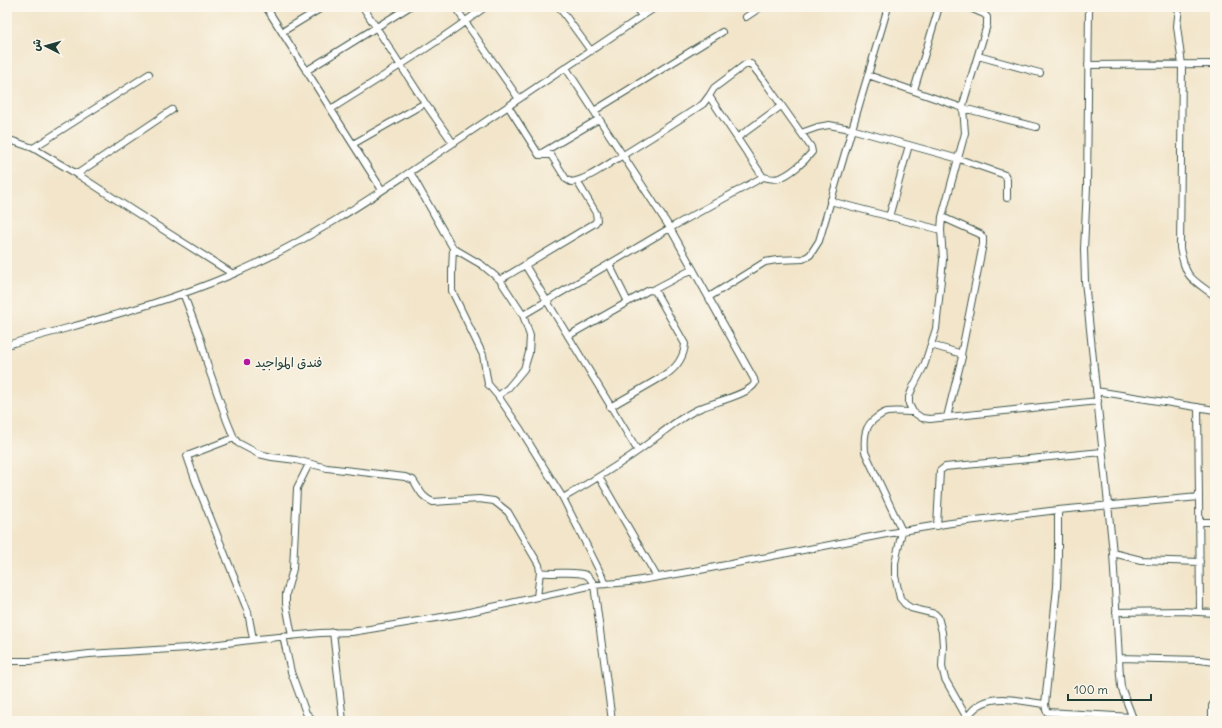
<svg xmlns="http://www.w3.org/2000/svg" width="1222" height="728" viewBox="0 0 1222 728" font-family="Delius,'Playpen Sans Arabic',sans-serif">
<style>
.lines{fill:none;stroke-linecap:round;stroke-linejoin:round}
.minor-casing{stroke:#3f564a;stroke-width:8}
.minor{stroke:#fff;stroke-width:6}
.poi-dot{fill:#b5179e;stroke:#fbf7ec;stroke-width:1.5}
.labels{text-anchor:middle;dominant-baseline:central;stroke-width:3;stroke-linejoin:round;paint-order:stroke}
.poi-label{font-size:13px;fill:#1f3d34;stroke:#fbf7ec;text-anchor:start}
</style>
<rect width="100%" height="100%" fill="#fbf7ec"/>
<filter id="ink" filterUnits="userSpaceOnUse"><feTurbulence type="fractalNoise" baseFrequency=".025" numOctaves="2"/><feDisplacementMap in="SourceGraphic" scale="8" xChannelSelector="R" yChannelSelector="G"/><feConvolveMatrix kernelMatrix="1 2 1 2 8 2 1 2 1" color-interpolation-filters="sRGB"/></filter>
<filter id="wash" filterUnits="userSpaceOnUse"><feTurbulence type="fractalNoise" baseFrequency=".012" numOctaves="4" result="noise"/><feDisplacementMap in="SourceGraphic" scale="16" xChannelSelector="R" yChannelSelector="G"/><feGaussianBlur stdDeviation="0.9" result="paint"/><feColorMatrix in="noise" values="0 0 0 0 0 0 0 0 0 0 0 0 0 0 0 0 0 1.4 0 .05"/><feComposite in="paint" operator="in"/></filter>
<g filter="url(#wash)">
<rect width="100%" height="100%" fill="#f2e5ca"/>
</g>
<g filter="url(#ink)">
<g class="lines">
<!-- minor casing -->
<g class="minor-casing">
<path id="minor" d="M266,7L382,190
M363,7L425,103L453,143
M455,7L519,99
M559,7L591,51
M635,7L642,16
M968,7L984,14L987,17V25L964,101L963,108L965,133L942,217L941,230L943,260L936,329L924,366L913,387L909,397V404L913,412L922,418L930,419L1098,401
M1089,7L1087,187L1084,249L1085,281L1113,553L1120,676L1121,687L1134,721
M1179,7L1177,26L1182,65L1180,248C1186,280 1191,278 1215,296
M7,9L8,7
M746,17L761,7
M282,32L323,7
M978,56L1040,73
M1088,65L1215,64
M306,71L409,7
M868,75L963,108L1036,127
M914,90L939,7
M508,106L539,155H551L566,179L571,182C586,180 602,168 615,160C645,142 674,123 703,104L709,96L763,177
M331,109C383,76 436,44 485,7
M594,111L722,32
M801,133L818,127L829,125L851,129L959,159L1005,175L1007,180V198
M737,138L781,106
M7,139L33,148L77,174L132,210L233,274
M353,144L425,103
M33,148L149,74
M540,154L599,119
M410,172L453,248L482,265L500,280L523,315L530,336L529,353L524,369L508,388L498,396
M77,174L172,110
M830,201L941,230
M889,217L909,145
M942,217L980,234L983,238V244L961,355
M453,248L452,271V291L483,355L488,384L498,396L521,430L563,498L606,584
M609,264L628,302
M525,265L638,451
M500,280L595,223L597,220L596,213L577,181
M653,290L693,269
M183,293L201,340L208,367L227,421L234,438L238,443L259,454L272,457L296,460L327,468L405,477L413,480C420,490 421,497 433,502L479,499L494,501L508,512L539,565L540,572C553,575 575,570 586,575C590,577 592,581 594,585L629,582L700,570L902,531L951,523L1058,510L1199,497L1198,407
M709,297L765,262L777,260L803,259L810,255L819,241L888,7
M523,315L670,228L763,177C769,178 774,180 779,178C790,175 805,161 812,152L811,147L765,82L751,64H746L714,88L709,96
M568,336L649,290L655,291L685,344C684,356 678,366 667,374L610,407
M7,345C82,323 162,305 233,274C305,243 370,199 434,156C508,107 582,57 656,7
M931,345L959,353L962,357L947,417
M1096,391L1215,410
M913,412C905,412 895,411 887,412C883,413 880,415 876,418C864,426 864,438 865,452L902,531L895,563V576L900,598L905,604L911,608L935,614L938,617L942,632L943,646L942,667L945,679L967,718
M234,438L187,456L196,482L248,612L253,639
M599,477L657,577
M1199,497L1200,612
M563,498C589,483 614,468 638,451C659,436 680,416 703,407C715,402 750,394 755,383L754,379L670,228L566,68
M1058,510V558L1057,587L1045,704L1046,710L1047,712L1132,717
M1200,522H1215
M937,526L940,471L945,467L1102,452
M1113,553L1141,560L1200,562
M537,597L540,572
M1116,612L1182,611L1215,613
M333,632L343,721
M283,636L291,672L306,713L314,721
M292,636L286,604V594L293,569L297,488L309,464
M1119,658L1200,660L1215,662
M7,661H30L89,654L188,648L258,639L320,633L352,632L460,614L594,585L612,721
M968,720L967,718C984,689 1018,701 1045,704
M1212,721V706L1215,702"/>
</g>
<!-- minor -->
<use href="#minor" class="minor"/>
</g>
</g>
<!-- markers -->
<circle class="poi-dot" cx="247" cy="362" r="4"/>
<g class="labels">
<!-- poi labels -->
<g class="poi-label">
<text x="255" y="362">فندق المواجيد</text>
</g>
</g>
<!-- margin -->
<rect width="1222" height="728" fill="none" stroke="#fbf7ec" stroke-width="24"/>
<!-- north arrow -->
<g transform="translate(46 46) rotate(276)" stroke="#fbf7ec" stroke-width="3" paint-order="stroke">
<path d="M0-3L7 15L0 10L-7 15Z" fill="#1f3d34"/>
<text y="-6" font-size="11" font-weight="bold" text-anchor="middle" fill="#1f3d34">ش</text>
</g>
<!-- scale -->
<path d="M1068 694v6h83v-6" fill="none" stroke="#1f3d34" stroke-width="2"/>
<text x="1074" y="694" font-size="12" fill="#1f3d34" stroke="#fbf7ec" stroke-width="3" paint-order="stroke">100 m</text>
</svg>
